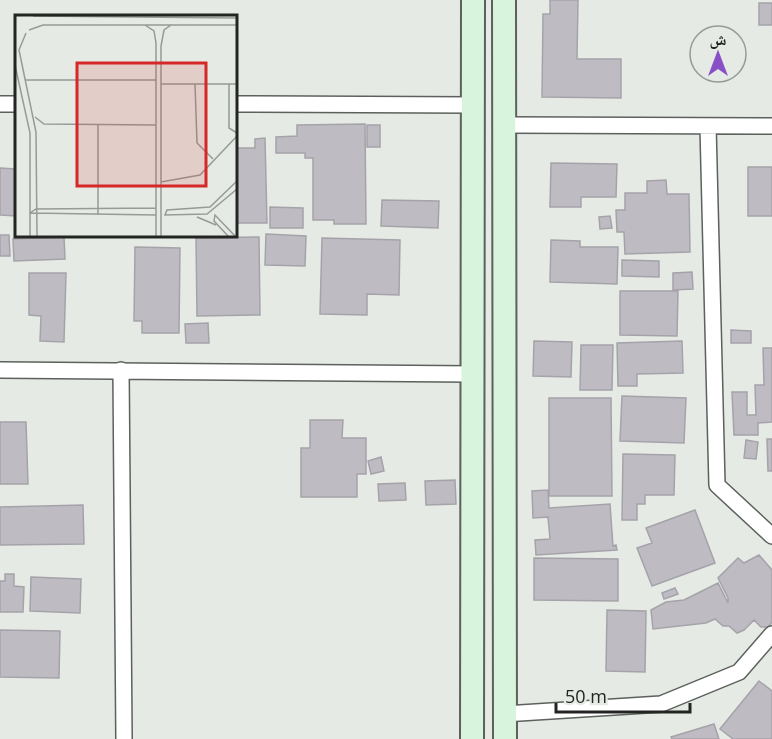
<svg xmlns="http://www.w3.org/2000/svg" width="772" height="739" viewBox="0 0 772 739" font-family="'Open Sans','Noto Naskh Arabic',sans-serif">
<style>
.building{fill:#bebcc2;stroke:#a5a3a9;stroke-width:1.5}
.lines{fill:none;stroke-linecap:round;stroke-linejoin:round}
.street-casing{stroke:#5c615d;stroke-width:18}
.secondary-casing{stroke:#5c615d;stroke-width:26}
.street{stroke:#fff;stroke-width:15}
.secondary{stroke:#d8f4dc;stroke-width:22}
.inset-road{fill:none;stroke:#979b97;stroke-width:1.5}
.view{fill:#d62828;fill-opacity:0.15;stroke:#d62828;stroke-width:3}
.inset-edge{fill:none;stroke:#232523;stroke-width:3}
</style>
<rect width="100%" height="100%" fill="#e5eae5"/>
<!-- building -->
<path class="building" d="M550,0H578L577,59H621V98L542,97L543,14H550Z
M759,3H772V25H759Z
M365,124L366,224H334V220H313V158H305V153H276V137L297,136V125Z
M367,125H380V147H367Z
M265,138L267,223H236V148H255V139Z
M16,156V216L0,215V168L16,169Z
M551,163L617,164L616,197H581V207H550Z
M748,167H772V216H748Z
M666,180L667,194H689L690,252L625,254L624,232H617L616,210H625V193H647V181Z
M382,200L439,201L438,228L381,226Z
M270,207L303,208V228H270Z
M610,216L612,228L600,229L599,217Z
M266,234L306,236L305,266L265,265Z
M0,235H9L10,256H0Z
M64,237L65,259L14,261L13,239Z
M259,237L260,315L197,316L196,238Z
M322,238L400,240L399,295L367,294V315L320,314Z
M551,240L580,241V247H618L617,284L550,282Z
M135,247L180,248L179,333H142V321H134Z
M622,260L659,261V277L622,276Z
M692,272L693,289L673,290V273Z
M29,273H66L64,342L40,341L41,316L29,315Z
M620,291H678L677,336L620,335Z
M208,323L209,343H186L185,324Z
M731,330L751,331V343H731Z
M534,341L572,342L571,377L533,376Z
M682,341L683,373L637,374V386H618L617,343Z
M581,345H613L612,390H580Z
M763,348H772V422L758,423V435H734L732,392H747V415H756L755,385H764Z
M622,396L686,398L684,443L620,441Z
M549,398H611L612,496H549Z
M310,420H343L342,438H366V474H357V497H301V448H310Z
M0,422H26L28,484H0Z
M767,439H772V471H768Z
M746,440L758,442L756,459L744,458Z
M623,454L675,455L674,495H645V504H637V520H622Z
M381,457L384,471L371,474L368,461Z
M455,480L456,504L426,505L425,481Z
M405,483L406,500L379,501L378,484Z
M548,490L549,508L610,504L613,546L616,545L617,550L536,555L535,540L550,539L548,517L533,518L532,491Z
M83,505L84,544L0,545V507Z
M695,510L715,563L652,586L637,548L652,543L646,528Z
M759,555L772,570V622L768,627H761L754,620L744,630L737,633L729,626H723L715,619L706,623L653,629L651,610L666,602L684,600L718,583L728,603V598L718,578L738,558L744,563Z
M534,558L618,559V601L534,600Z
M5,574H14V586L24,587L23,612H0V581H5Z
M31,577L81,579L80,613L30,611Z
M675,588L678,594L664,599L662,593Z
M607,610L646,611L645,672L606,671Z
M0,630L60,631L59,678L0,677Z
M759,681L772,691V739H733L720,729Z
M714,724L719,739H672L671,737Z"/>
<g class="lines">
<!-- street casing -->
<g class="street-casing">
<path id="street" d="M0,104H16
M236,104L473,105
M505,125L772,126
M708,126L717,485L772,536
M0,370L473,374
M121,370L124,739
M505,714L661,704L739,672L772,634"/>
</g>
<!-- secondary casing -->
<g class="secondary-casing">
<path id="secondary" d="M504,0L505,739
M472,739L473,0"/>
</g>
<!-- street -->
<use href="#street" class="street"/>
<!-- secondary -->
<use href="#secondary" class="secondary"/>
</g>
<!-- overview -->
<g transform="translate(15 15)">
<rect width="222" height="222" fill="#e5eae5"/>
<path class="inset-road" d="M18,1L222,3M130,10L139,16L141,28V221M14,15L28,10H222M11,18L4,35L21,117L22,221M0,50L15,118V221M10,65H141M146,69H222M180,69L182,128L198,144M214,69V113L222,118M20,102L29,109L141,110M83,109V200M222,166L195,192L152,195L150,200L192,199L222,174M146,167L185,160L222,121M15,198L21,194L141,193M15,198L141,200M182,202L201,210M146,221V31L149,15L156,10M213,221L199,206L200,200L220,221"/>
<path class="view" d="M62,48H191V171H62Z"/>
<rect width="222" height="222" class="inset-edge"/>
</g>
<!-- north arrow -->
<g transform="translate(718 54)"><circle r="28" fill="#e5eae5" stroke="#979b97" stroke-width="1.5"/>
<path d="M0-4.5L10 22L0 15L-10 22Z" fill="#894fc6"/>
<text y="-9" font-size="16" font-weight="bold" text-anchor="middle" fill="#232523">ش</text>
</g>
<!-- scale -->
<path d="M556 703v9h134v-9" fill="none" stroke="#232523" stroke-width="3"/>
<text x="565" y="703" font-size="18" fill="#232523" stroke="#e5eae5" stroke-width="4.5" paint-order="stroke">50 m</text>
</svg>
